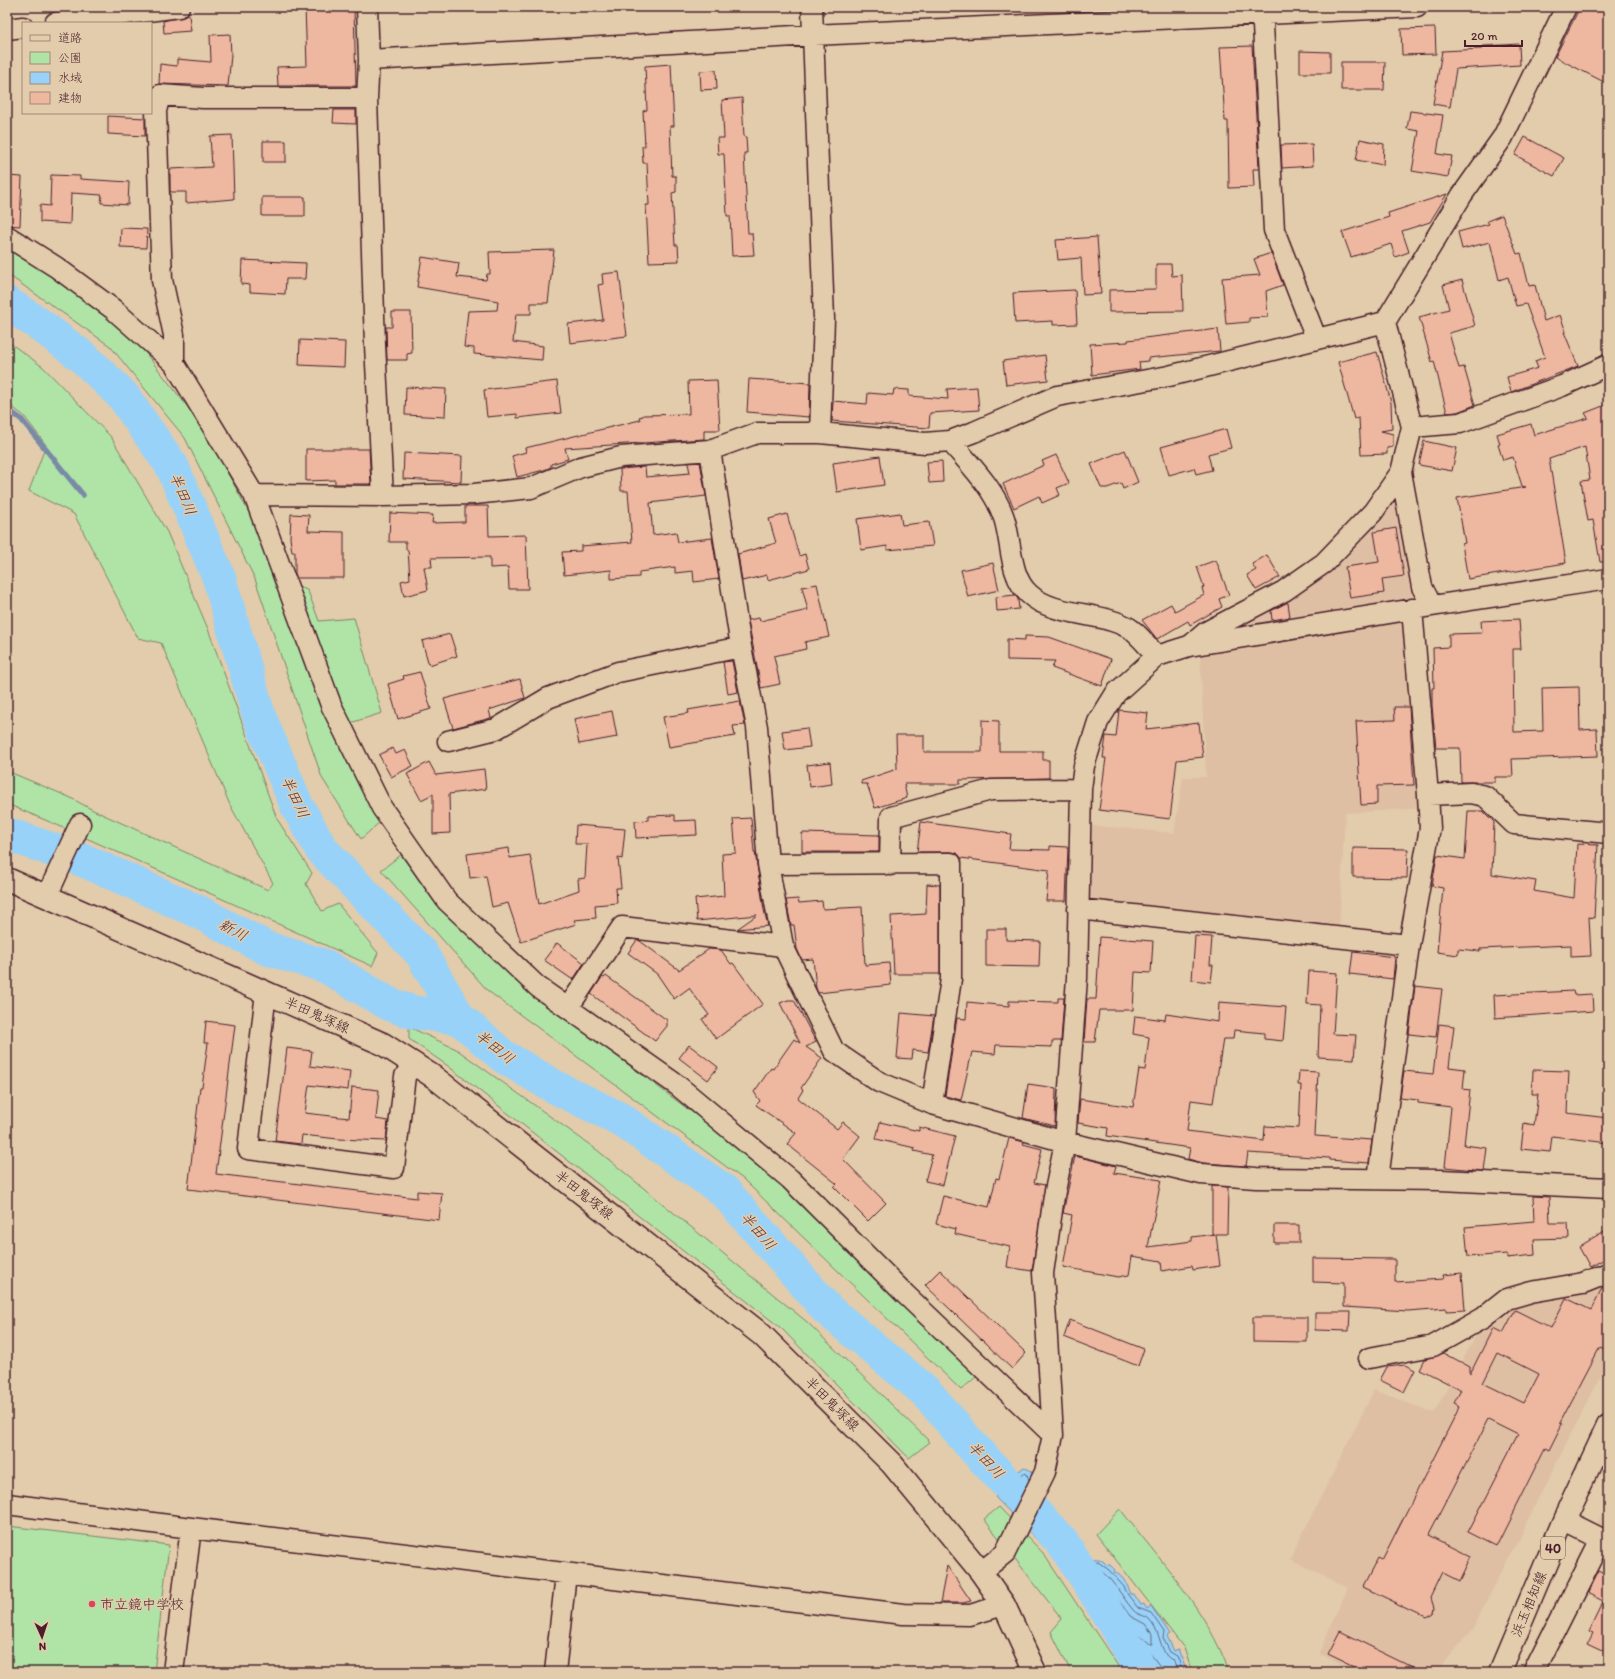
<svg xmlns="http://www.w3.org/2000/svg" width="1615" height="1679" viewBox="0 0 1615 1679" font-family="Itim,'Klee One',sans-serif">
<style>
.built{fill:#dfbfa3}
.green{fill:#afe4a6;stroke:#7c8268}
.water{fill:#98d2f8;stroke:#798aa6}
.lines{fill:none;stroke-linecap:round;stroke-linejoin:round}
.shore{stroke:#69677d;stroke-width:1}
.stream{stroke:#798aa6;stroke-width:5.5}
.river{stroke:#98d2f8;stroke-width:34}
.building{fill:#edb7a0;stroke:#4a1f2b;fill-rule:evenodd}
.minor-casing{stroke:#4a1f2b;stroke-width:23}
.major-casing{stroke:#4a1f2b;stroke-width:25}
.minor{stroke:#e2ccab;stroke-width:20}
.major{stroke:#e2ccab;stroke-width:22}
.poi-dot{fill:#d1495b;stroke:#e2ccab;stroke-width:1.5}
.labels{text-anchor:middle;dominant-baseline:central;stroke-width:3;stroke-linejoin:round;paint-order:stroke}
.shield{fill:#e2ccab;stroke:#785351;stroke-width:1}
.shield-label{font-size:13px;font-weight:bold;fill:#4a1f2b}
.street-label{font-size:14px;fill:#4a1f2b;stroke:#e2ccab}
.poi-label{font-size:14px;fill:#4a1f2b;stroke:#e2ccab;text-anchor:start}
.water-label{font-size:15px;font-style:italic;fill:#523140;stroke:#e2ccab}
</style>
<rect width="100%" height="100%" fill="#e2ccab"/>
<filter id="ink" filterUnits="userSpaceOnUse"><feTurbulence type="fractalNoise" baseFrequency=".025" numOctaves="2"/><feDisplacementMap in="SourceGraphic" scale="8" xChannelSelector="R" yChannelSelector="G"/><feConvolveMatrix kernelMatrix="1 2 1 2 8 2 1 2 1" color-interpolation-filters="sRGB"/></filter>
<g filter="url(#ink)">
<!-- built -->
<path class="built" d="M1396,488L1412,597L1402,604L1221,635L1292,592Z
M1408,621L1424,808L1345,813L1339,931L1086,907V825L1174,833L1183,777H1206L1200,653Z
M1608,1276V1362L1473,1628L1437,1672H1354L1319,1653L1348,1588L1290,1559L1374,1390L1434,1413L1477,1333L1510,1303Z
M1608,1502V1531L1596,1526Z"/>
<!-- green -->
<path class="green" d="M7,247L63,279L133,337L201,424L252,518L276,584L288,580L308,591L319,621L354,618L382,713L347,724L383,819L361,839L322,778L255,579L185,438L110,346L7,274Z
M7,341L43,367L111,437L167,532L208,629L277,819L312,873L306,884L322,911L338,904L378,953L372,966L57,825L7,804V771L69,797L93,810L268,890L273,883L230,805L161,643L138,638L74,514L29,491L46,445L24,416L7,403Z
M401,855L437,906L527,989L779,1177L977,1376L961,1390L743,1179L488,991L381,870Z
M409,1027L456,1049L597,1150L807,1322L930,1442L909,1458L781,1328L448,1066L409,1039Z
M999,1507L1043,1553L1122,1672H1071L1051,1632L1062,1619L984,1519Z
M1120,1509C1158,1558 1209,1612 1229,1672H1192L1184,1648L1096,1534Z
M7,1526L169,1545L154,1672H7Z"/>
<!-- water -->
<path class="water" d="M1024,1467L1031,1471L1041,1513H1044L1045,1518L1056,1528H1062L1074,1543L1080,1545L1078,1551L1085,1560C1095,1559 1099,1556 1107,1565H1110L1115,1570L1114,1572C1123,1575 1128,1586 1131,1594H1134L1141,1605L1144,1604L1147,1609L1151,1606L1170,1634L1167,1636L1174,1651L1178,1649L1187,1672H1155L1152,1670L1135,1648L1112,1630L1110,1622L1094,1603L1077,1569L1071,1570L1069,1568L1075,1556L1054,1541L1050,1542L1045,1538L1040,1543L995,1497L1000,1492V1488L1012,1477V1474L1019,1471Z"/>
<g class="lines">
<!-- shore -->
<path class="shore" d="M1016,1505L1008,1497L1009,1491L1021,1480L1024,1481L1025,1487
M1014,1510L1002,1498C1007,1484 1013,1482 1024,1473L1027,1474L1029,1480
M1030,1526L1040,1537C1048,1534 1056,1538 1064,1543L1066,1542L1060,1532L1053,1531L1037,1514
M1103,1583L1109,1586L1130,1616L1145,1624L1152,1634V1644H1150L1125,1621L1123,1614L1102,1586Z
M1156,1672L1155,1668L1137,1646L1115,1627L1113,1620L1098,1600L1088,1584L1086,1577L1076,1565L1078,1560L1085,1564L1098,1562L1109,1570L1124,1587L1128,1595L1138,1608L1151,1613L1164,1632L1163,1638L1170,1652L1177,1656L1183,1672
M1161,1672L1159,1665L1142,1643L1119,1624L1117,1617L1093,1582L1089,1569L1096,1567C1114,1580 1120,1594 1133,1610C1137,1615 1145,1615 1149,1619C1159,1629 1159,1643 1166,1655C1168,1658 1171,1658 1173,1660C1175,1663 1176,1669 1177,1672"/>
<!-- stream -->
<path class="stream" d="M7,409L21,419L83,495"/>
<!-- river -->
<path class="river" d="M7,303L36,322L84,358L123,396L172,466L219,578L259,716L297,806L322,850L421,953L459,1018L504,1057L555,1087L620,1119L724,1191L828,1310L926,1392L969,1443L1061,1541L1089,1582L1132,1654L1141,1672
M7,834L85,861L199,912L266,948L325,966L389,1004L412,1012L459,1018"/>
</g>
<!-- building -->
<path class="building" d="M305,7H354L356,86H278L277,67L307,66Z
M1580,7H1608V84L1555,57Z
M189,15L191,31L164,33L163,21Z
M1435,28L1436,54L1402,55L1401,29Z
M230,34L231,55L228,86L159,84L160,64L177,66V59L211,62L210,35Z
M1519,44L1520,65L1456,69L1450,107L1433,104L1442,51L1482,49V46Z
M1252,46L1259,169H1253L1254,187L1229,188L1228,121H1225L1220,47Z
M1300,51L1330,52V73H1300Z
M1341,62H1385L1384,90H1341Z
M671,64L674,126H670L672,176H676V192L672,193L675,245H678L679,261L649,262L646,205H649L647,163H643L642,146H645L643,111L647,110L645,66Z
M716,70L717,89L701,90L700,71Z
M742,98L744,137H746L747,153H744L748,233H752L754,255L732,256L730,216H727L724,154H718L717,138H724L722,100Z
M334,110H356V124L333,123Z
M1410,111L1443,115L1437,154L1452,156L1448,177L1412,171L1419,131L1407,129Z
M108,116L145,118V136L108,134Z
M232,135L234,199L186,203V192H170V169L212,167L210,136Z
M1525,137L1564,158L1554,176L1515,155Z
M1360,139L1384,144L1383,165L1356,160Z
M263,141H286V162H263Z
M1312,144L1313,166L1282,168L1281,145Z
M51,175L80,176V179L129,182L128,205L101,203L102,195L71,193L70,224L40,222V205L50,206Z
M7,176L22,177L20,226L7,225Z
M1447,194L1430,222L1402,231L1409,252L1395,257L1391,244L1351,257L1342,232L1389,217L1388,213Z
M262,197H305V216H262Z
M1502,215L1517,254L1521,253L1529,286L1535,285L1544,321L1560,315L1566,332H1564L1578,366L1511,392L1507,377L1538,368L1535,361L1545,357L1526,304L1516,306L1508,277L1499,280L1490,242L1462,249L1458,232L1489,224L1487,221Z
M121,228L147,229L146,248L120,247Z
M1097,237L1101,294L1083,295L1081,258L1058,260L1056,240Z
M554,250L548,303H531V314H516L513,342L543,346L542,360L474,354V348L464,347L468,311L497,310L498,301L417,287L422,257L459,263L457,277L486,280L487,274H490L489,252Z
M1271,253L1283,285L1266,291L1268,317L1249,318V322L1226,324L1222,278L1260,275L1254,259Z
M242,260L306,263L305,279H286L285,294L250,292V285L241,284Z
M1156,264H1171L1172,276L1182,275L1183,311L1109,312V290L1156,289Z
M619,272L627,336L570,343L568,324L603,320L598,285L603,284L602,274Z
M1462,280L1475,326L1449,333L1459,368L1464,367L1475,405L1457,412L1447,413L1434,361L1432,362L1419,317L1449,309L1443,285Z
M1075,290L1077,324L1053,325V321L1015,323L1013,293Z
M392,312H411L412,353L407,354V360H387L386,327H392Z
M1218,329L1220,351L1148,358V361L1139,362L1140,369L1092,375L1090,344L1128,342V340Z
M300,340L345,342L344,367L299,365Z
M1377,352L1391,402L1392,429L1381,431L1393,434V447L1387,448V454L1361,455L1359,418L1354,419L1338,362Z
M1045,355L1048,380L1006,385L1003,361Z
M749,379L810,383L809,417L747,412Z
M717,380L720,430H704V439L565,448L568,459L551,464V467L544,470L517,477L512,456L526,452L525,448L640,420L639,417L643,416V415L689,414L688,381Z
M557,381L561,413L517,418V414L487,417L484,390Z
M406,387L446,389L445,417L405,415Z
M977,387L979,410L930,413L929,428L832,421L833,401L867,404L868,393L893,395L894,389L909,390V396L948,399L947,389Z
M1608,404V562H1600L1593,520L1588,521L1581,481L1590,480L1585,447L1549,459L1566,563L1468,579L1462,544L1465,543L1457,498L1526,487L1522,486L1513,457L1503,460L1498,445L1500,444L1497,434L1531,424L1534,435L1588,418L1585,413Z
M1226,429L1231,448L1208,454L1212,470L1196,474L1194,468L1169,475L1161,447Z
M1424,441L1457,448L1452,471L1419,465Z
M306,449H369L371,484H335V480L306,481Z
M1125,450L1138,482L1123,489L1121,483L1107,488H1101L1091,464Z
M404,453L462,456L461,482L403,479Z
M1056,455L1069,483L1057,488L1060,495L1042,503L1039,496L1014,508L1003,484L1044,465L1042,461Z
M880,456L884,485L837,492L833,463Z
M942,461L943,482L929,483L927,462Z
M700,462L706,496L650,503L653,535L676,532L678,542L712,538L719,579L694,582L693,571L675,573V567L639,572V577L611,579V570L564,575L562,552L581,551V546L632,542L628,491H621L620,469L645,467L646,477L690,473L688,463Z
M465,506H488L489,536L526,535L528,589H509L508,567L490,568V557L431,558L432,567H424L428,590L404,596L401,581L410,579L408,550H406V542H389L390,513L433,515L432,523L465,522Z
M900,513L902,525L929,522L933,546L887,550V546L861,550L857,519Z
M291,514L309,515L308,531L344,532V578H297L295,573V552H292L290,538Z
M787,514L799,556L805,554L809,569L768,580L767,575L742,581L738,554L776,543L769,519Z
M1396,528L1404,576L1382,579L1384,593L1350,598L1345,567L1379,562L1374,532Z
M1267,555L1280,577L1256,590L1247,575L1256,570L1252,564Z
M1216,560L1229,595L1219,599L1222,607L1190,625L1188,621L1157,639L1142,620L1171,604L1175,611L1204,595L1202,588L1204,587L1197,567Z
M993,563L999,590L968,597L961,570Z
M817,584L829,637L805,642L806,649L774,656L780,684L761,688L748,620L759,618L760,621L808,610L802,587Z
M1015,595L1018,599L1019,609L997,611L996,597Z
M1286,603H1288L1290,617L1272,620L1271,611Z
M1519,619L1521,649H1513L1514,732L1543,731L1542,688L1579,687L1580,730L1597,729L1598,756L1512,759L1513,777H1495V782H1461L1460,748H1436L1432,706V688H1434L1433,648L1449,647V634L1482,633L1481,621Z
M450,634L457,656L429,665L422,641Z
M1025,636L1049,637L1111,659L1102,686L1052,668L1055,661L1007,660V639L1025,640Z
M732,661L738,692L728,694L723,662Z
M420,672L431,709L398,719L388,684L404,679L403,676Z
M520,679L525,698L489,710L491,718L453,728L444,699Z
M740,701L745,725L733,726L735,736L669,747L663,717L689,713L688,710Z
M1394,707H1409L1414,785L1377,786V804L1361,805L1356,721L1395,720Z
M1119,710L1148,713L1146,729L1199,723L1203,757L1177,760L1170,819L1099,810L1106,758H1103L1106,736L1116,737Z
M612,711L617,737L579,744L574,719Z
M982,720L999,721V751H1043V760H1049V778L960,780V784H904L907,798L875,808L867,784H861V781L897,769L896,735H924V752H982Z
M807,728L810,747L785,750L782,731Z
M393,748L396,754L405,750L413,766L391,777L379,755Z
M429,762L436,775L484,769L486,789L449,794L450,833L433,834V794L421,800L407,774Z
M830,762L832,784L810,787L807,765Z
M1468,811H1483L1494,822L1492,874L1536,881L1534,891L1574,898L1577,844L1598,845L1594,918L1589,917L1591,956L1571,957V945L1480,949V951L1458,949V955L1437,952L1443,888L1432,886L1437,855L1465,859Z
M675,815V821L696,820L697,835L636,838L635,821L648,820V816Z
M751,818L754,852H755L764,910L768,926L737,929L757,915L697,921L695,899L724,896L722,854L736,853L733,819Z
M921,822L1011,834L1009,849L1050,850V846L1068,847L1066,901H1046L1049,870L961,858L957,853L951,852H917Z
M576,825L625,829L622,859L618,858L621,888H616L617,903L595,905L596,918L574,920L576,924L521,942L508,903L492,907L486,876L470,878L467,854L509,848L510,858L530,855L539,904L579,890L578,879L585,878L587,844H575Z
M802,833L879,835V852H802Z
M1353,848L1408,849L1407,878L1353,877Z
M927,884L940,885V974H894L891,916L926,914Z
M798,899L799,903L822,901L823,909L862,907L865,965L889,963L891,985L818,993L816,988L813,959L802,960L797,949L794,925H791L786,900Z
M986,929H1006V940L1040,941L1039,967L986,966Z
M1195,936L1212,937L1210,965H1213L1211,982L1192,980Z
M1100,937L1153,941L1151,973L1135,972L1133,1010H1099L1095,1042H1084L1087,999H1096Z
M637,940L640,941L679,970L709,949L721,950L731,964L733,963L763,1004L716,1039L702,1019L709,1015L689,988L674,999L657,974L628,953Z
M557,943L584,963L573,980L544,960Z
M1353,952L1395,957L1393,979L1350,974Z
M1309,971L1337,973L1333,1034L1356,1035L1354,1059L1318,1057L1320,1005L1307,1004Z
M606,976L667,1020V1026L655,1041L591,994L602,977L604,978Z
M1415,986L1442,989L1436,1037L1409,1034Z
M1573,991L1574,995L1592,994L1593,1011L1495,1018L1494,995Z
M1058,998H1064L1061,1041H1052V1047L996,1045L995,1054L972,1052L961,1100L945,1096L957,1018L966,1019L967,1002L1009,1006V1001L1058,1002Z
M788,1000H794L816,1042L806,1047L822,1058L801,1088L803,1090L798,1098L837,1129L843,1122L860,1136L843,1159L886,1203L868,1221L834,1187L837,1184L787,1144L796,1133L756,1105L760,1101L754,1092L771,1068L773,1069L794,1039L800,1043L780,1003Z
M1219,1002L1286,1007L1283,1041L1264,1039V1033L1234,1030L1233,1039H1223L1213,1103L1191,1100L1187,1131L1264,1141L1265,1126L1299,1128L1301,1085H1298L1299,1071L1318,1072L1315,1136L1372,1140L1369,1163L1329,1160V1158L1248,1153L1246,1166L1203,1163L1188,1159L1190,1148L1107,1136L1108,1128L1078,1123L1080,1099L1133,1107L1139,1069L1145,1070L1149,1037L1133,1034L1135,1016L1165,1020L1166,1014L1218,1022Z
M901,1013L934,1016L928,1052L913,1050L912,1059L897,1058Z
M206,1021L235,1025L216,1174L417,1198V1191L442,1193L439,1220L188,1189L200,1087H202L208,1043H204Z
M1439,1024L1454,1026L1449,1067L1465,1069L1463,1089L1470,1090L1464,1145L1487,1148L1484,1171L1445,1167L1451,1107L1418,1103V1100L1400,1098L1404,1071L1433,1074Z
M689,1045L718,1067L708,1080L679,1058Z
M287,1048L312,1051L310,1066L350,1071L348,1090L309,1085L305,1113L349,1118L352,1087L379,1090L376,1119L388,1121L386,1141L338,1139L302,1135L301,1144L275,1141Z
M1533,1070L1569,1071L1567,1113L1608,1118V1143L1552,1136L1550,1152L1521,1149L1524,1123L1534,1125L1538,1094H1532Z
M1028,1084L1056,1088L1055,1126L1023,1118Z
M880,1122L919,1131V1127L955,1136L943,1185L925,1181L932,1155L914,1151L915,1148L876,1139Z
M1009,1138L1024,1142L1023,1144L1042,1149L1034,1183L1045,1185L1032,1271L1007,1267L1010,1247L955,1234L956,1229L936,1224L943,1196L989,1207L996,1178L999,1179Z
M1075,1156L1116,1166L1114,1173L1161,1180L1148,1247L1192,1241V1237L1215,1234H1212V1186L1228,1187L1227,1234H1216L1220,1266L1193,1270L1192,1266L1162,1271L1161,1261L1132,1256L1129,1275L1118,1277L1063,1267L1072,1215L1063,1213Z
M1533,1196L1549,1197L1550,1223H1568L1569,1238L1534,1239L1535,1255L1507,1258V1254L1468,1257L1465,1227L1534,1221Z
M1274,1225H1299V1243H1274Z
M1608,1230V1257L1590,1267L1579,1247Z
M1313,1258L1395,1259V1282L1444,1279L1443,1275L1462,1273L1465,1310L1446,1311V1308L1408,1311L1344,1307V1283L1313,1282Z
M940,1270L1026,1353L1012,1369L925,1285Z
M1608,1285V1351L1600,1347L1560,1423L1562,1424L1549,1450L1545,1448L1496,1546L1468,1532L1518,1435L1488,1420L1429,1535L1471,1556L1459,1581L1443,1573L1431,1598L1434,1608L1433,1613L1426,1617L1363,1587L1378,1558L1382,1560L1460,1406L1454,1403L1461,1390L1420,1369L1425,1359L1444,1353L1470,1367V1374L1493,1328L1503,1333L1515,1310L1551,1328L1566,1298L1591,1310L1602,1288ZM1498,1353L1539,1374L1524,1403L1483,1383Z
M1315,1312H1350L1349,1331L1315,1330Z
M1253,1317H1307V1342L1253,1341Z
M1070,1320L1144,1349L1138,1366L1064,1337Z
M1405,1365L1415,1370L1404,1392L1380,1380L1387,1367Z
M947,1566L971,1601L963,1603H940Z
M1598,1571L1608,1576V1643L1604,1652L1587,1644L1593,1632L1589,1630L1603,1601L1587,1593Z
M1340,1631L1387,1654L1424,1672H1365L1328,1654Z"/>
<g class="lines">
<!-- minor casing -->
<g class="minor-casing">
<path id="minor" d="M367,7L369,60L367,98L375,345L383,496
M812,7L824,319L820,433
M1262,7L1274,230L1316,338
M55,23L179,7
M7,29L23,27
M369,60L813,35L1417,7
M7,236L56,267L113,309L174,363L254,495L331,705L382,808L447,901L538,987L677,1085L790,1179L905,1294L1053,1435
M174,363V335L162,280L156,111L160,95L203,98H367
M1412,427L1460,423L1562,386L1608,365
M950,441C970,465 994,488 1004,518C1012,542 1009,576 1029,594C1054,617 1100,611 1129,628C1139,634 1148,647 1157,656
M710,450L741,647L757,727L768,864L783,946L834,1051L879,1082L932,1104L1065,1142L1201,1174L1256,1178L1441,1180L1608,1188
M1401,472L1422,587L1432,606
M254,495L383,496L474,494L531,488L581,467L621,457L710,450L757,433H820L925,443L950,441L974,432L1057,396L1169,376L1385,322
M1412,609L1428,795
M1192,644L1206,632L1284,591L1324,563L1373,512L1401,472L1412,427L1385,322L1462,195L1503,137L1566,7
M448,741L496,729L548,698L618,672L741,647
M768,864L951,863V979L932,1104
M890,865L891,817L991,790L1081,789
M47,896L80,824
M1078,909L1409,945
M266,992L248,1149L394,1168L405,1076L414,1063
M568,1008L622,927L783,946
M1378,1179L1409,945L1430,828L1428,795L1471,793L1485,796L1514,824L1608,833
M1369,1358L1433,1346L1483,1318L1507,1299L1531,1292L1583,1283L1608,1273
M7,1504L191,1528L903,1614L970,1615L1004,1605
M1564,1520L1608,1542
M981,1572L1005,1553L1045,1472L1053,1435L1043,1273L1054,1196L1065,1142L1077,978L1081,789L1084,766L1098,722L1116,693L1157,656L1189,646L1432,606L1608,579
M173,1672L191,1528
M555,1672L566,1574
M1534,1672L1601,1539"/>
</g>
<!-- major casing -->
<g class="major-casing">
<path id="major" d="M7,879L383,1044L434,1077L762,1335L892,1464L981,1572L1004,1605L1035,1672
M1500,1672L1564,1520L1608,1426"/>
</g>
<!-- minor -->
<use href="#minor" class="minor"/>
<!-- major -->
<use href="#major" class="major"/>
</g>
</g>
<!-- markers -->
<circle class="poi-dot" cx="92" cy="1604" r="4"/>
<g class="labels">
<!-- shield labels -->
<rect class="shield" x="1541" y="1537" width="24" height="22" rx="3"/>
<g class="shield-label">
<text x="1553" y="1548">40</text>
</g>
<!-- street labels -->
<g class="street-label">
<text transform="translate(317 1015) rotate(24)">半田鬼塚線</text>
<text transform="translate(584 1195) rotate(38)">半田鬼塚線</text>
<text transform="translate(832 1404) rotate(45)">半田鬼塚線</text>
<text transform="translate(1529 1604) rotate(-67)">浜玉相知線</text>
</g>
<!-- poi labels -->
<g class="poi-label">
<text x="100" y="1604">市立鏡中学校</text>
</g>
<!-- water labels -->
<g class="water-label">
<text transform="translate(183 494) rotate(67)">半田川</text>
<text transform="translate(295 797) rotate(65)">半田川</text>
<text transform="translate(233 930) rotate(28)">新川</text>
<text transform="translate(495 1047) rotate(38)">半田川</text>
<text transform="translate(758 1231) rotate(49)">半田川</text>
<text transform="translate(986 1460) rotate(47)">半田川</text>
</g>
</g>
<!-- margin -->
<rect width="1615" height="1679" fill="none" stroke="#e2ccab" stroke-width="24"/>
<rect x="12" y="12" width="1591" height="1655" fill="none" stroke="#4a1f2b" stroke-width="1.5" filter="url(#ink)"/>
<!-- legend -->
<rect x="22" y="22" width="130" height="92" fill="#e2ccab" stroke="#a58778"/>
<rect x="30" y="35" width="20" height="6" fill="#e2ccab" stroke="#a58778"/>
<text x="58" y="42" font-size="12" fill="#4a1f2b">道路</text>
<rect x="30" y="52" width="20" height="12" fill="#afe4a6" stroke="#a58778"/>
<text x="58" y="62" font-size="12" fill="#4a1f2b">公園</text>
<rect x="30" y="72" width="20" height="12" fill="#98d2f8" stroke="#a58778"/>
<text x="58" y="82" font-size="12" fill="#4a1f2b">水域</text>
<rect x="30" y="92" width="20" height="12" fill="#edb7a0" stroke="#a58778"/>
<text x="58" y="102" font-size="12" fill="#4a1f2b">建物</text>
<!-- north arrow -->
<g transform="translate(42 1637) rotate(177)" stroke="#e2ccab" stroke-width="3" paint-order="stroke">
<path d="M0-3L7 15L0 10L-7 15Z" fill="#4a1f2b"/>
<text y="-6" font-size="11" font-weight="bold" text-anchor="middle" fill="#4a1f2b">N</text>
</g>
<!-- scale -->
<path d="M1465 40v6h57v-6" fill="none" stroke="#4a1f2b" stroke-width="2"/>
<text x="1471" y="40" font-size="12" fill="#4a1f2b" stroke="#e2ccab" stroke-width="3" paint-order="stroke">20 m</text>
</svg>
